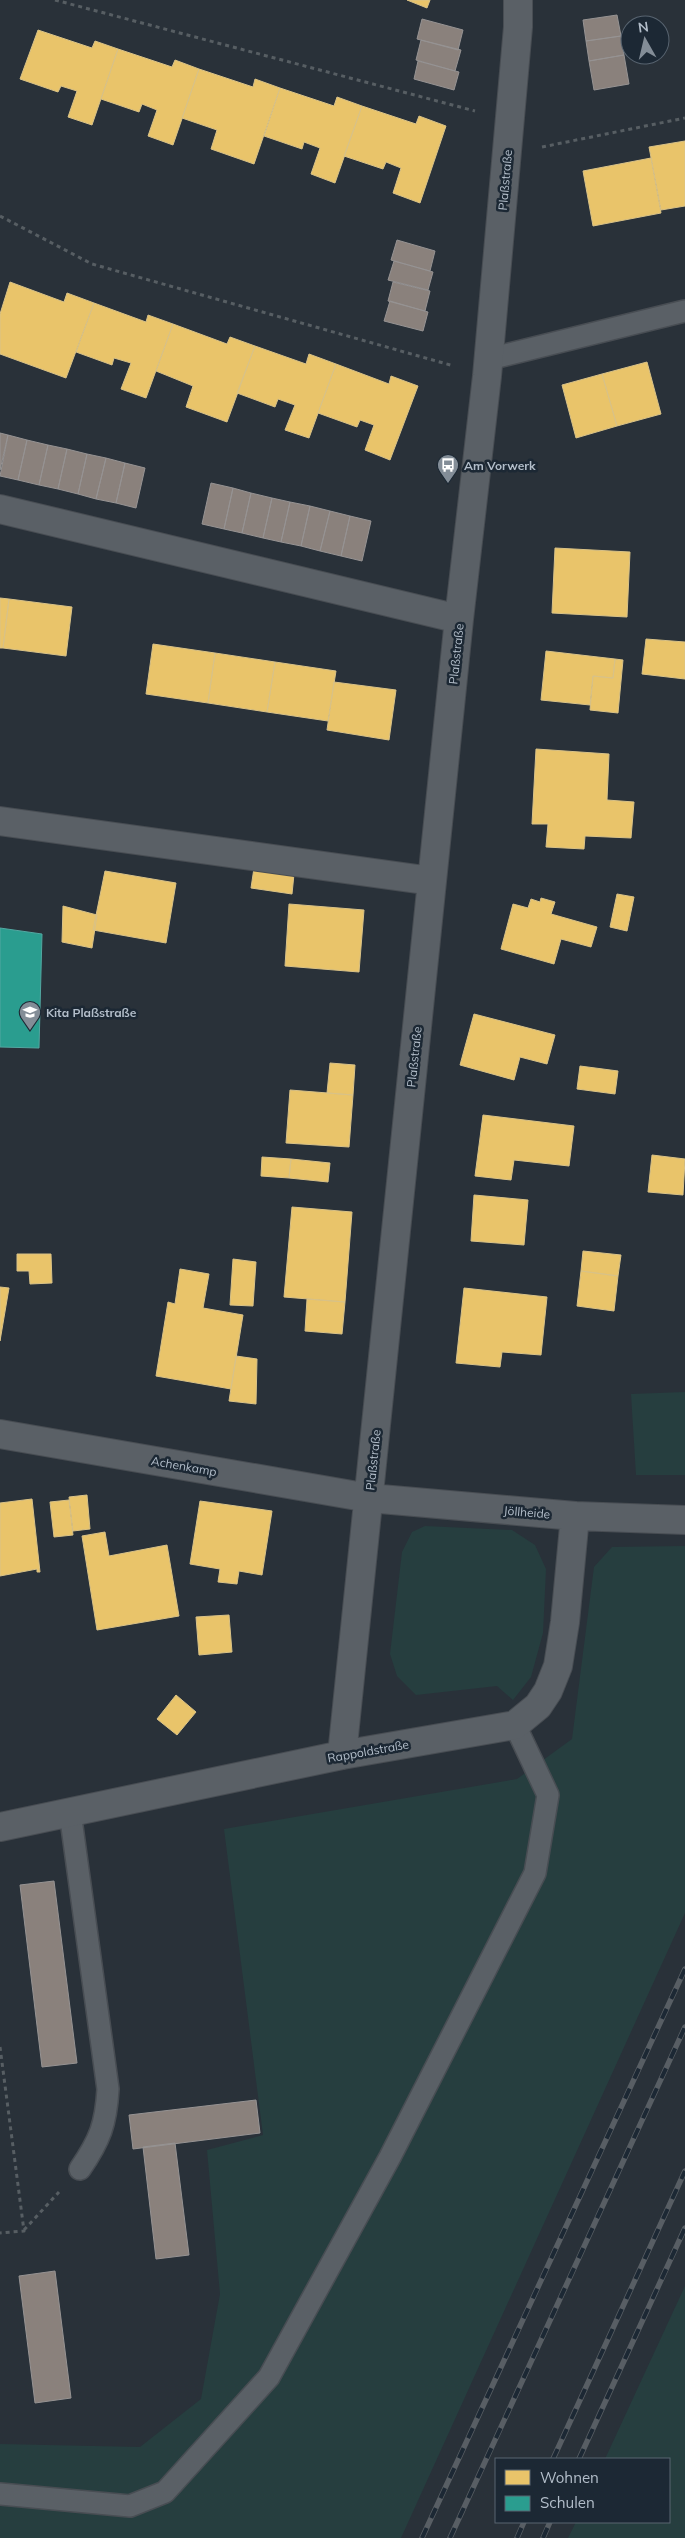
<svg xmlns="http://www.w3.org/2000/svg" width="685" height="2538" viewBox="0 0 685 2538" font-family="Mulish,sans-serif">
<style>
.green{fill:#263e3f}
.homes{fill:#e9c46a;stroke:#d9c287}
.schools{fill:#2a9d8f;stroke:#53a7a1}
.industry{fill:#8a817c;stroke:#969393}
.lines{fill:none;stroke-linecap:round;stroke-linejoin:round}
.service-casing{stroke:#484d53;stroke-width:24}
.minor-casing{stroke:#484d53;stroke-width:30}
.path{stroke:#575e63;stroke-width:3;stroke-dasharray:4 4;stroke-linecap:butt}
.service{stroke:#5a6066;stroke-width:21}
.minor{stroke:#5a6066;stroke-width:28}
.rail-casing{stroke:#585e64;stroke-width:5.5}
.rail{stroke:#1c2834;stroke-width:4;stroke-dasharray:11;stroke-linecap:butt}
.labels{text-anchor:middle;dominant-baseline:central;stroke-width:5;stroke-linejoin:round;paint-order:stroke}
.street-label{font-size:12px;fill:#b3beca;stroke:#1c2834}
.poi-label{font-size:12px;font-weight:bold;fill:#b3beca;stroke:#1c2834;text-anchor:start}
</style>
<rect width="100%" height="100%" fill="#293139"/>
<!-- green -->
<path class="green" d="M685,1392V1475H636L631,1394Z
M425,1526L512,1530L535,1545L546,1569L543,1633L531,1677L513,1700L497,1686L416,1695L397,1676L390,1654L402,1552L412,1532Z
M685,1546V1913L401,2538H0V2444L140,2447L201,2399L220,2294L207,2150L263,2135L224,1829L517,1779L572,1739L594,1567L612,1547Z
M685,2286V2538H568L576,2522H669V2459H605Z"/>
<!-- homes -->
<path class="homes" d="M407,0H430L427,8Z
M38,30L92,48L95,41L118,49L92,125L68,117L77,91L61,86L58,92L20,79Z
M118,49L172,67L175,60L199,69L173,145L148,136L157,110L142,104L139,112L101,99Z
M199,69L253,87L255,79L280,88L254,164L211,149L217,130L182,118Z
M280,88L334,106L337,97L362,106L335,183L311,174L320,148L304,142L302,149L264,136Z
M362,106L416,124L419,116L446,126L420,203L393,193L401,168L386,162L383,169L344,156Z
M685,141V206L661,210L649,147Z
M651,158L661,213L593,226L583,171Z
M10,282L64,302L67,293L94,303L66,378L0,354V314Z
M94,303L146,322L148,315L173,324L146,398L121,389L131,363L114,358L112,365L76,352Z
M173,324L227,344L230,337L255,346L227,422L186,407L193,386L156,371Z
M255,346L306,364L309,354L336,364L309,438L285,430L295,405L278,399L275,407L237,393Z
M647,362L661,414L617,426L602,374Z
M336,364L389,384L391,376L418,386L390,460L365,450L374,425L360,420L357,427L318,413Z
M602,374L617,426L576,438L562,385Z
M555,548L630,552L627,617L552,613Z
M0,598L9,599L3,648H0Z
M9,599L72,607L66,656L3,648Z
M646,639L685,642V679L642,674Z
M153,644L215,653L208,703L146,694Z
M546,651L615,659L613,678L593,676L590,705L541,700Z
M215,653L275,662L267,712L208,703Z
M615,659L623,660L618,713L590,710L593,676L613,678Z
M275,662L336,671L328,721L267,712Z
M334,682L396,690L389,740L327,730Z
M536,749L609,754L607,800L634,802L631,838L585,836L584,849L546,847L548,824H532Z
M254,868L294,874L292,894L251,888Z
M105,871L176,883L166,943L93,930Z
M617,894L634,897L627,931L610,927Z
M541,898L555,902L551,914L597,927L591,947L561,939L554,964L501,949L513,904L528,908L531,899L540,902Z
M289,904L364,910L359,972L285,966Z
M63,906L97,915L92,948L62,942Z
M474,1014L555,1035L547,1064L520,1057L514,1080L460,1065Z
M330,1063L355,1065L353,1095L327,1093Z
M580,1066L618,1071L615,1094L577,1089Z
M290,1090L353,1095L349,1147L286,1143Z
M483,1115L574,1126L569,1166L514,1160L511,1180L475,1176Z
M652,1155L685,1159L683,1195L648,1192Z
M262,1157L291,1159L289,1178L261,1176Z
M291,1159L330,1163L328,1182L289,1178Z
M474,1195L528,1200L524,1245L471,1241Z
M292,1207L352,1212L345,1302L284,1297Z
M583,1251L621,1255L618,1276L581,1271Z
M17,1254H51L52,1283L30,1284L29,1271H17Z
M233,1259L256,1262L253,1306L230,1305Z
M180,1269L209,1274L203,1308L243,1315L231,1389L156,1376L168,1302L175,1304Z
M581,1271L618,1276L614,1311L577,1306Z
M0,1287L9,1288L0,1341Z
M464,1288L547,1297L541,1355L502,1352L500,1367L456,1363Z
M307,1299L345,1302L342,1334L305,1331Z
M236,1356L257,1359L256,1404L229,1401Z
M87,1495L90,1529L73,1531L69,1497Z
M32,1499L40,1572H37V1569L0,1576V1503Z
M69,1500L73,1535L54,1537L50,1502Z
M200,1501L272,1511L262,1575L239,1571L237,1584L218,1582L220,1569L190,1564Z
M105,1532L109,1556L167,1545L179,1616L97,1630L82,1536Z
M229,1615L232,1652L199,1655L196,1617Z
M176,1695L196,1712L177,1735L157,1719Z"/>
<!-- schools -->
<path class="schools" d="M0,928L42,934L39,1048L0,1047Z"/>
<!-- industry -->
<path class="industry" d="M617,15L621,36L586,41L583,20Z
M422,19L463,30L458,50L417,39Z
M621,36L624,55L589,61L586,41Z
M421,40L461,50L455,71L416,60Z
M624,55L629,84L594,90L589,61Z
M418,61L459,72L454,90L414,79Z
M397,240L435,251L430,271L391,260Z
M394,261L433,272L428,290L388,280Z
M393,282L430,291L425,311L388,301Z
M390,301L428,312L423,331L384,321Z
M0,433L8,435L0,470Z
M8,435L27,440L18,480L0,476Z
M27,440L48,445L39,485L18,480Z
M48,445L67,449L58,489L39,485Z
M67,449L87,454L78,494L58,489Z
M87,454L106,458L96,499L78,494Z
M106,458L125,463L116,503L96,499Z
M125,463L145,468L136,508L116,503Z
M211,483L233,488L224,529L202,524Z
M233,488L251,493L242,533L224,529Z
M251,493L272,498L263,538L242,533Z
M272,498L290,502L281,542L263,538Z
M290,502L310,506L301,546L281,542Z
M310,506L330,511L320,551L301,546Z
M330,511L350,516L341,556L320,551Z
M350,516L371,521L362,561L341,556Z
M54,1881L77,2063L42,2067L20,1885Z
M256,2100L260,2133L133,2149L129,2115Z
M175,2143L189,2255L156,2259L143,2147Z
M55,2271L71,2398L35,2403L19,2276Z"/>
<g class="lines">
<!-- service casing -->
<g class="service-casing">
<path id="service" d="M489,359L685,311
M70,1812L108,2089C106,2124 100,2140 80,2169
M0,2494L130,2506L165,2492L269,2377L390,2157L535,1873L548,1795L515,1725"/>
</g>
<!-- minor casing -->
<g class="minor-casing">
<path id="minor" d="M0,509L459,619
M0,821L432,881
M0,1434L369,1498L575,1516L685,1520
M342,1755L459,619L487,376L518,27V0
M0,1827L342,1755L515,1725L538,1706L548,1691L558,1666L565,1622L575,1516"/>
</g>
<!-- path -->
<path class="path" d="M55,0L475,111
M542,147L685,118
M0,216L92,264L454,366
M0,2047L24,2231L0,2233
M24,2230L59,2192"/>
<!-- service -->
<use href="#service" class="service"/>
<!-- minor -->
<use href="#minor" class="minor"/>
<!-- rail casing -->
<g class="rail-casing">
<path id="rail" d="M553,2459L685,2171
M579,2459L685,2228
M422,2538L685,1969
M450,2538L685,2027
M517,2538L524,2522
M543,2538L550,2522"/>
</g>
<!-- rail -->
<use href="#rail" class="rail"/>
</g>
<!-- icons -->
<defs>
<g id="bus-pin" transform="scale(1.125)"><path d="M0 17L-7.5 6A9.5 9.5 0 1 1 7.5 6Z" fill="#838d97" stroke="#1c2834"/><path d="M-5-6H5V4H4V6H2V4H-2V6H-4V4H-5ZM-3.5-4V0h7V-4ZM-3.5 1.2v1.5H-2V1.2ZM2 1.2v1.5H3.5V1.2Z" fill="#fff"/></g>
<g id="school-pin" transform="scale(1.125)"><path d="M0 17L-7.5 6A9.5 9.5 0 1 1 7.5 6Z" fill="#838d97" stroke="#1c2834"/><path d="M0-5L7-2L0 1L-7-2ZM-4 1L0 2.5L4 1V4Q0 6-4 4Z" fill="#fff"/></g>
</defs>
<g fill-rule="evenodd">
<use href="#bus-pin" x="448" y="465"/>
<use href="#school-pin" x="30" y="1012"/>
</g>
<g class="labels">
<!-- street labels -->
<g class="street-label">
<text transform="translate(505 180) rotate(-85)">Plaßstraße</text>
<text transform="translate(456 654) rotate(-84)">Plaßstraße</text>
<text transform="translate(414 1057) rotate(-84)">Plaßstraße</text>
<text transform="translate(373 1460) rotate(-84)">Plaßstraße</text>
<text transform="translate(184 1466) rotate(10)">Achenkamp</text>
<text transform="translate(527 1512) rotate(5)">Jöllheide</text>
<text transform="translate(368 1751) rotate(-10)">Rappoldstraße</text>
</g>
<!-- poi labels -->
<g class="poi-label">
<text x="464" y="465">Am Vorwerk</text>
<text x="46" y="1012">Kita Plaßstraße</text>
</g>
</g>
<!-- legend -->
<rect x="495" y="2458" width="175" height="65" fill="#1c2834" stroke="#586470"/>
<rect x="505" y="2470" width="25" height="15" fill="#e9c46a" stroke="#586470"/>
<text x="540" y="2483" font-size="15" fill="#b3beca">Wohnen</text>
<rect x="505" y="2496" width="25" height="15" fill="#2a9d8f" stroke="#586470"/>
<text x="540" y="2508" font-size="15" fill="#b3beca">Schulen</text>
<!-- north arrow -->
<g transform="translate(645 40) rotate(352)"><circle r="24" fill="#1c2834" stroke="#586470"/>
<path d="M0-4L9 19L0 12L-9 19Z" fill="#838d97"/>
<text y="-8" font-size="14" font-weight="bold" text-anchor="middle" fill="#b3beca">N</text>
</g>
</svg>
